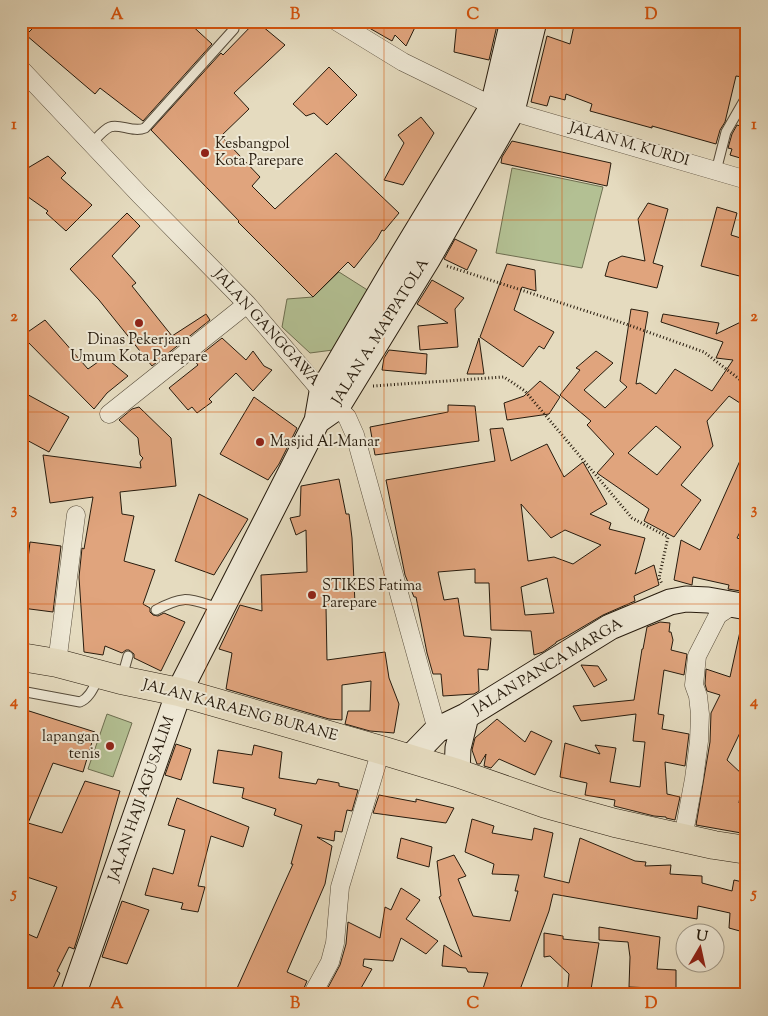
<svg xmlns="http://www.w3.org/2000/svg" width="768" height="1016" viewBox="0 0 768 1016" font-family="'Sorts Mill Goudy',serif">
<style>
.green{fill:#b3c093;stroke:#6d6e50}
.building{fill:#e0a47d;stroke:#271b0d;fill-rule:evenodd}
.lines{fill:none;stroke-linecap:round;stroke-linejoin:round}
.lane-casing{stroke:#564b3a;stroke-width:11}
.street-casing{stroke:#564b3a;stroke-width:19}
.secondary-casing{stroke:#271b0d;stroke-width:27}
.highway-casing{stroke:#271b0d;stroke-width:29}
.path{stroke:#271b0d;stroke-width:3;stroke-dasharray:1 2.5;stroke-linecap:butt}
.lane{stroke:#eee8d5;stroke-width:9}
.street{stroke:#eee8d5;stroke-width:18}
.secondary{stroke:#eee8d5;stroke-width:25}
.highway{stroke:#e5dbbf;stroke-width:28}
.grid{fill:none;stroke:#d5530c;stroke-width:1;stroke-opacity:0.55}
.poi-dot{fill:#8f2418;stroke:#eee8d5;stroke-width:2}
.labels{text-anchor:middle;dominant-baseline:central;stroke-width:4;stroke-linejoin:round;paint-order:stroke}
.poi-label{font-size:15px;fill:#271b0d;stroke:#eee8d5;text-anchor:start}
.street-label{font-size:15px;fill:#271b0d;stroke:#eee8d5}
.neatline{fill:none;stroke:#d5530c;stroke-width:2}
.grid-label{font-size:16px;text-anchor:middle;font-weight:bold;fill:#d5530c}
</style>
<rect width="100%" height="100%" fill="#e5dbbf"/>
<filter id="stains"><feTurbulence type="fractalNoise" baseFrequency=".004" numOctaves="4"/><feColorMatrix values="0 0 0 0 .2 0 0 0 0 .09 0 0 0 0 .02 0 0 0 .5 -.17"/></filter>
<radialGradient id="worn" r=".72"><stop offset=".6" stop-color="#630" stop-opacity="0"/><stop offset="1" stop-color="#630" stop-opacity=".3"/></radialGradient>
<!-- green -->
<path class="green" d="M512,168L603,187L582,268L496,253Z
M339,272L369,291L333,350L310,353L282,327L287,299L313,297Z
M107,714L132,723L113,777L88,769Z"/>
<!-- building -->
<path class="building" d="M40,21H187L212,44L143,121L100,88L95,94L26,35Z
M256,21L285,45L234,93L249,109L221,136L260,177L252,186L275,209L336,153L399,213L384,231L382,230L377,239L354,268L348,262L313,297L238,222L239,221L151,130L221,53L223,55Z
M357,21H418L406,46L395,35L392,41Z
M457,21H498L489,60L454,52Z
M575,21H747V59L742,77L736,76L725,122L720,130L716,144L652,126V128L590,111L592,104L566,94L565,100L550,96L547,106L531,102L547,36L570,44Z
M329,67L357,95L327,125L314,113L306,116L293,104Z
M421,117L434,133L403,185L384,180L404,143L398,135Z
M737,125L747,128V160L730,155L732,149L728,148L732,134Z
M512,141L611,163L607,186L501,163L502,157Z
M48,156L66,173L61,178L92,205L66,231L46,213L48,211L21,192V172Z
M648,203L668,209L653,263L663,266L657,288L605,276L609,262L622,256L645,261L638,219Z
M717,207L737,213L731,235L747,240V278L701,266Z
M127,213L140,226L112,256L136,283L132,286L172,336L206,314L210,320L152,366L99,300L70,269Z
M455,239L477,250L467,270L444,259Z
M507,264L535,270L536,291L522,287L514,310L554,332L544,349L539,346L523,367L480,337Z
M432,280L464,298L455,309L458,347L420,350L418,326L448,323L417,304Z
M631,309L648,312L636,384L640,383L656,394L675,369L712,391L733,360L716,358L723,342L661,322L663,314L719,323L716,334L747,319V394L740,403L729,396L707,421L713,446L681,485L701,500L674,537L644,521L649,509L597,473L614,454L587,425L591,421L560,395L580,370L576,368L596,351L613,363L584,390L605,408L627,387L620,381ZM656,426L681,447L657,475L628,453Z
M45,320L88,369L105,357L128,376L107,393L94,409L22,336Z
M222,338L246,360L253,351L264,366L272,370L253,391L236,373L209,399L212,402L197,413L192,407L188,410L169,388L198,365L194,360Z
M479,338L484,374H467Z
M389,350L427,354L426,374L382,370L384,358Z
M540,381L560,397L549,414L507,420L504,403L524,396Z
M21,391L69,417L49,452L21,437Z
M254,397L297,428L279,464L268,480L220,454Z
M448,405L475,406L479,441L375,455L370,427L448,412Z
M139,407L171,438L176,486L120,492L122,514L134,516L124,561L155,570L143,604L150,608V612L153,615L158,616L164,613L185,622L161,671L134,658V654L129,650H126L122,653L105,646L103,655L84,652L79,577L82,548L84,549L93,497L50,503L43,455L141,468L140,462L143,458L140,455L138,438L119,420L132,409Z
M503,428L511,461L547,444L564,477L583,462L607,504L590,514L611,523L609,529L645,538L635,574L654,565L659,585L634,596L635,601L603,615L564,638L556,642V643L543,652L534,655L531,631L491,630L489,583H475V569L438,572L444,600L458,598L464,636L491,638L488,670L478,669L479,691L474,694L443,696L441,674H433L427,653L416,597H414L405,575L386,480L495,461L490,429ZM521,504L551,538L565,530L601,545L573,564L554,557L528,561ZM547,578L554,613L525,615L521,587Z
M747,445V518L737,538L747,541V592L728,589L729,585L693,577L692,585L674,580L681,540L700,550Z
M339,479L346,514H349L352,538L355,604L326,607L327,660L385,652L389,678L399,704L394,733L370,731L345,724L348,711H370L371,681L342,685V720L329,719L226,689L232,653L219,649L240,605L262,611L261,575L307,572L306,530L296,535L290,518L300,516L301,486Z
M199,494L248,519L214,575L175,561Z
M30,542L61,546L53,612L22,608Z
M660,622L670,623L669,632H671L673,640L671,650L687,654L684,675L664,670L658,714L664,715L662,729L689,734L685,766L665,762L667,794L680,797L675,820L666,818V817L654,816L614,806L615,800L585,795L587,783L560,777L565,743L600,754L595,745L616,748L610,782L640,787L645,742L633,741L636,714L581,721L573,706L634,700L642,649H643L647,627Z
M741,627H747V718L727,760L743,775L739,803L747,805V834L696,825L710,742L711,713L720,695L707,691L705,684L706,669L730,677Z
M581,665L598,666L607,680L594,687Z
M26,710L95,732L83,772L53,763L28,823L62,833L85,781L120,791L80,930L74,949L69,947L57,971L60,973L50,995H21V931L37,938L57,887L21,875V723Z
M497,719L525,742L531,731L552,741L535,775L499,759L491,768L484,766L486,754L480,764H477L472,750L475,738Z
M176,744L191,749L181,780L165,775Z
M254,745L282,752L279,778L316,784L318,779L339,783V786L358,790L352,811L347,810L342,832L335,831L334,841L317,837L332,846L325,884L287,972L307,981L301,995H234L293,864H291L302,825L274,815L276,809L242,798L244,788L213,783L218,750L252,755Z
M379,795L416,802V799L454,808L446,823L373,813Z
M177,798L249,827L243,847L211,836L198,886L205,887L198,912L181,909L183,903L145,895L153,868L173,874L185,830L168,825Z
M472,819L494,826L492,833L532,840L534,828L553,833L544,877L569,883L580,838L635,861L646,862L645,866L671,865L670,874L702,876V883L732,891L734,880L747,883V933L729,928L730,913L698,906L697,919L553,894L549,911L518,995H481L488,973L468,972L466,968L442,966L444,945L462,957L439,897L441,896L437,861L454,855L466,876L458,879L473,916L510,921L518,891H515L519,875L492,874L494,864L465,852Z
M401,838L432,847L429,867L397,858Z
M401,888L420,900L406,919L438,941L426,954L401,938L393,961L364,959L363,966L372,969L357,995H324L340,965L346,944L348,922L380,938L385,907L391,910Z
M122,901L149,910L127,964L102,957Z
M599,927L660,937L657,969L676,970V989L629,987L630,957L628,942L599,940Z
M544,933L563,936V939L599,943L590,995H567L569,974L550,956L544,957Z"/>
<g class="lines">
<!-- lane casing -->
<g class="lane-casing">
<path id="lane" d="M92,143C97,138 103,130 110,127C119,123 133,133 145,128L234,29
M716,171L726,132L745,99L747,92
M156,610C185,594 189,599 219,608
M122,677L128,656
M21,691L80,702C90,698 94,686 99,677"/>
</g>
<!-- street casing -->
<g class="street-casing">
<path id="street" d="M336,21L403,62L493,106L747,180
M21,69L140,195L247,304L322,392L347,417L355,435L437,730
M109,414L247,304
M57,663L76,515
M683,838L694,779L699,741L700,714L698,696L694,685L697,656L718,615L735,604
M312,995L330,962L335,943L340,887L381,750"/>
</g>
<!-- secondary casing -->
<g class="secondary-casing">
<path id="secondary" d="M317,421L337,407L427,260L512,111L534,21
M410,758L437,730L466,716L610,627L670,602L686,599L708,600L747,607
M457,773L458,748L466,716
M73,995L179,692L317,421L322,392L390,276L493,106L513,21"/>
</g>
<!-- highway casing -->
<g class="highway-casing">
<path id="highway" d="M21,657L57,663L121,680L179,692L381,750L457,773L546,804L615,823L714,845L747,850"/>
</g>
<!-- path -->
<path class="path" d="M447,266L620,322L704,352L747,385
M373,386L504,377L525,391L632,518L668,537L659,578L662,584"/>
<!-- lane -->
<use href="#lane" class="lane"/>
<!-- street -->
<use href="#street" class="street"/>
<!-- secondary -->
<use href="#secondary" class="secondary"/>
<!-- highway -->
<use href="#highway" class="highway"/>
</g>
<!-- grid -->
<path class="grid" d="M206,21V995M384,21V995M562,21V995M21,220H747M21,412H747M21,604H747M21,796H747"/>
<!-- markers -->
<g class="poi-dot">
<circle cx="205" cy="153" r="5"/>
<circle cx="139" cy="323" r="5"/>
<circle cx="260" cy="442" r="5"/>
<circle cx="312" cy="595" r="5"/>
<circle cx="110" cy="746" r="5"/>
</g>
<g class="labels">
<!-- poi labels -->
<g class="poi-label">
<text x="215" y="144">Kesbangpol<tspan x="215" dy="17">Kota Parepare</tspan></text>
<text x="139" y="340" text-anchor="middle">Dinas Pekerjaan<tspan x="139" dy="17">Umum Kota Parepare</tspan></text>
<text x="270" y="442">Masjid Al-Manar</text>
<text x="322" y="586">STIKES Fatima<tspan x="322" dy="17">Parepare</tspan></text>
<text x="100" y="737" text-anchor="end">lapangan<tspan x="100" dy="17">tenis</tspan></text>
</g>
<!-- street labels -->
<g class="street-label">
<text transform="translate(629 145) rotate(16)">JALAN M. KURDI</text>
<text transform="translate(266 328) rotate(48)">JALAN GANGGAWA</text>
<text transform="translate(381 332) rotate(-58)">JALAN A. MAPPATOLA</text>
<text transform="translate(548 667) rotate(-31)">JALAN PANCA MARGA</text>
<text transform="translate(240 711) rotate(15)">JALAN KARAENG BURANE</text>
<text transform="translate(142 799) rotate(-71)">JALAN HAJI AGUSALIM</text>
</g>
</g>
<!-- margin -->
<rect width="768" height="1016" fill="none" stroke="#e5dbbf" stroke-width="55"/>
<!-- north arrow -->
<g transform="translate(700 948) rotate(9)"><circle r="24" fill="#eee8d5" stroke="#9e9685"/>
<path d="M0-4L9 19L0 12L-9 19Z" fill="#8f2418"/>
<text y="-8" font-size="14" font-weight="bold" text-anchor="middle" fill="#271b0d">U</text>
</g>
<rect x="28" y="28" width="712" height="960" class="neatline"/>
<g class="grid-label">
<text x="117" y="19">A</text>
<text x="295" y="19">B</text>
<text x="473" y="19">C</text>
<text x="651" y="19">D</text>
<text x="14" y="129">1</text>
<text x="754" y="129">1</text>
<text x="14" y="321">2</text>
<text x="754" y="321">2</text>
<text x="14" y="514">3</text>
<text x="754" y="514">3</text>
<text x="14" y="706">4</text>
<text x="754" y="706">4</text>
<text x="14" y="898">5</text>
<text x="754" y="898">5</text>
<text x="117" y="1008">A</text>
<text x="295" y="1008">B</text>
<text x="473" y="1008">C</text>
<text x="651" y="1008">D</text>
</g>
<rect width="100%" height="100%" filter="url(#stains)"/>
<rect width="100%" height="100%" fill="url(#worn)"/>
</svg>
